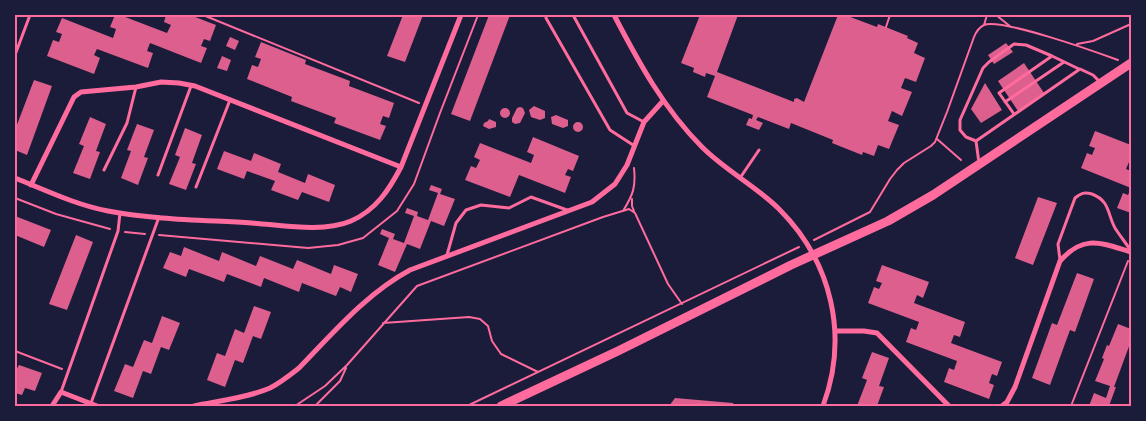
<svg xmlns="http://www.w3.org/2000/svg" width="1146" height="421" viewBox="0 0 1146 421" font-family="Montserrat,sans-serif">
<style>
.building{fill:#dd5f8e}
.lines{fill:none;stroke-linecap:round;stroke-linejoin:round}
.path{stroke:#ff6b9d;stroke-width:2}
.service{stroke:#ff6b9d;stroke-width:3}
.minor{stroke:#ff6b9d;stroke-width:5}
.tertiary{stroke:#ff6b9d;stroke-width:9}
.neatline{fill:none;stroke:#ff6b9d;stroke-width:2}
</style>
<rect width="100%" height="100%" fill="#1b1b3a"/>
<!-- building -->
<path class="building" d="M115,15H120L167,33L171,25L164,22L166,15H190L216,25L210,41L204,39L201,46L207,48L201,63L150,43L147,51L153,53L148,68L97,49L94,55L100,58L94,74L47,56L53,40L59,42L62,34L56,32L62,18L113,38L116,29L110,27Z
M403,15H423L405,62L387,56Z
M489,15H510L470,121L451,114Z
M700,15H738L717,72L794,102V99L797,98L804,102L838,15H845L877,27L878,24L908,36L907,38L918,43L914,53L925,58L916,82L905,78L901,88L912,92L902,116L892,111L888,121L899,125L889,149L878,145L874,156L863,152L862,155L832,143L833,140L791,123L789,129L758,117L756,120L763,123L759,130L746,125L749,118L752,119L753,115L707,97L715,76L706,73L705,77L698,74L693,72L694,68L681,63Z
M230,37L239,41L235,50L226,46Z
M261,42L306,60L305,64L350,81L349,86L394,103L389,118L383,116L380,124L386,126L380,140L334,123L336,118L291,101L292,97L247,79L252,65L258,67L261,59L255,57Z
M1006,43L1013,52L994,64L988,55Z
M222,56L231,60L227,71L217,68Z
M1024,63L1044,93L1018,111L998,81Z
M34,80L52,86L27,155L15,150V130Z
M985,83L1002,110L981,123L971,109Z
M534,106L545,111V118L540,120L531,117L529,110Z
M520,107L523,108L525,113L520,123L515,124L512,122V118L517,108Z
M500 113a5 5 0 1 1 10 0a5 5 0 1 1-10 0Z
M556,115L568,120V126L563,128L552,124L551,117Z
M90,117L106,124L96,151L100,152L90,179L73,173L84,146L79,144Z
M489,119L496,122V127L489,129L483,126L484,123L488,121Z
M573 127a5 5 0 1 1 10 0a5 5 0 1 1-10 0Z
M137,124L154,130L144,157L148,158L138,185L121,178L131,151L127,150Z
M185,128L202,135L192,163L196,164L186,190L169,184L180,157L175,155Z
M1095,131L1131,145V162H1129L1126,169L1131,171V188L1081,168L1087,153L1092,155L1095,148L1089,146Z
M533,137L579,156L573,171L568,169L565,175L571,177L565,193L519,175L510,197L465,180L471,166L476,168L480,160L474,157L480,143L531,163L534,155L527,152Z
M224,151L251,161L254,153L281,164L278,172L305,183L308,174L335,185L329,202L302,192L298,200L271,190L275,181L247,171L244,179L217,169Z
M431,185L442,189L440,194L455,199L444,226L431,221L420,249L407,244L395,272L378,265L389,238L380,234L382,229L395,234L393,239L404,243L414,216L405,213L407,208L418,212L417,216L428,220L438,193L429,190Z
M1131,188V213L1117,208L1123,193L1128,195Z
M1038,197L1057,203L1033,265L1015,258Z
M15,216L51,230L44,247L15,235Z
M76,235L93,242L67,310L49,304Z
M184,247L219,261L222,252L256,266L260,256L293,269L297,260L331,274L334,265L358,274L351,292L340,287L336,296L302,283L299,292L264,278L261,287L227,274L224,282L189,269L186,277L163,268L170,252L181,256Z
M882,265L929,282L923,298L917,295L914,303L965,322L960,337L954,335L951,343L1002,362L997,376L992,374L989,383L994,385L989,399L944,382L949,368L954,370L957,361L906,342L911,328L916,330L919,322L868,303L874,287L879,289L882,283L876,281Z
M1077,273L1094,279L1075,332L1070,330L1050,385L1032,378L1052,323L1057,325Z
M254,306L271,312L261,339L253,336L243,363L235,360L225,387L207,380L217,353L225,356L235,329L244,333Z
M162,316L180,323L169,350L161,347L151,374L143,371L133,398L114,391L125,364L133,367L144,340L152,343Z
M1118,324L1131,329V341L1114,387H1116L1109,406H1089L1094,393L1106,398L1110,386L1095,381L1104,359L1102,358L1107,345L1109,346Z
M872,352L889,358L879,386L884,387L877,406H857L867,380L862,378Z
M19,365L42,373L35,391L25,388L22,395L15,393V372Z
M675,398L733,403L734,406H669Z"/>
<g class="lines">
<!-- path -->
<path class="path" d="M203,15L419,103
M996,15L1011,27
M984,25L987,15
M886,27L890,15
M1077,44L1093,41L1131,24
M937,139L961,160
M15,198L56,214L110,229
M632,199V206L634,211
M623,211C633,195 636,187 634,168
M125,232L145,234
M159,235L308,248L338,245L363,238L397,211L414,184L440,113L478,15
M814,240L870,212L890,179L897,170L904,163L931,146L935,142L947,112L974,37C976,32 978,28 984,25C1001,18 1096,52 1118,60
M383,323L469,317L480,319L488,326L492,341L501,354L538,372
M15,351L62,369
M295,406L325,386L347,365L417,286L603,217L629,209L635,213L668,284L682,304
M315,406L340,381L346,368
M467,406L799,247
M1071,406L1128,261"/>
<!-- service -->
<path class="service" d="M546,15V18L610,130L633,145
M573,15L627,113L644,122
M15,55L30,15
M1005,102L1064,62
M1014,114L999,93L1052,56L1079,69
M976,141L966,137L960,130V120L983,68L989,62L1014,44L1026,45L1052,56
M979,163L976,141L1080,69L1093,75L1099,81
M104,170L127,123L136,87
M158,175L191,86
M740,178L759,150
M196,187L230,100
M447,255L456,223L466,210L481,205L509,208L531,197L567,210
M1060,260L1058,244L1075,198C1081,193 1084,192 1092,194C1110,201 1107,213 1115,228C1120,236 1126,243 1131,251
M61,392L118,231L120,213
M91,403L159,217"/>
<!-- minor -->
<path class="minor" d="M614,15C639,63 664,109 702,147C726,171 756,186 779,209C832,262 849,336 823,406
M15,178C45,190 76,205 108,211C156,220 205,220 252,223C282,225 323,233 351,221C376,210 389,190 401,167L461,15
M31,185L74,97L81,92L136,87L161,82L179,83L195,86L401,167
M835,331H864L877,333L949,406
M52,406L61,392L97,406
M194,406C218,401 247,398 270,388C280,383 290,375 299,368C333,333 367,293 410,270L592,202L615,184L627,165L644,122L663,101
M1002,406L1007,402L1015,387L1060,261C1084,234 1101,243 1131,252"/>
<!-- tertiary -->
<path class="tertiary" d="M501,406L618,351L791,265L888,221L933,195L1131,63"/>
</g>
<!-- border -->
<rect width="1146" height="421" fill="none" stroke="#1b1b3a" stroke-width="32"/>
<rect x="16" y="16" width="1114" height="389" class="neatline"/>
</svg>
